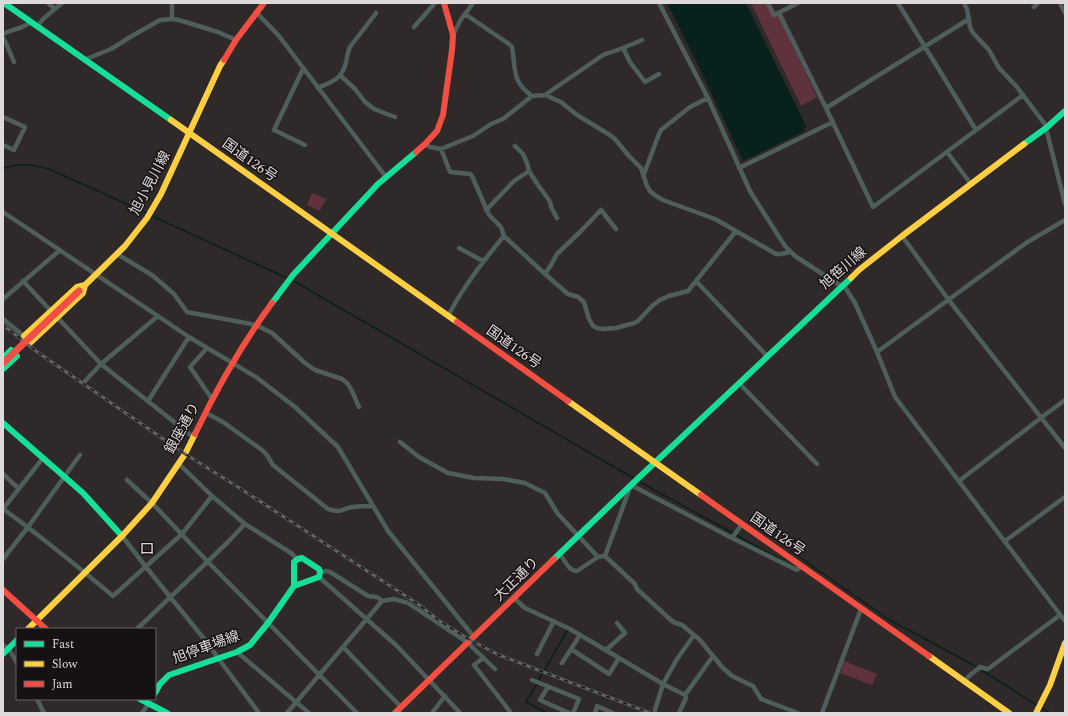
<svg xmlns="http://www.w3.org/2000/svg" width="1068" height="716" viewBox="0 0 1068 716" font-family="Spectral,'Noto Sans JP',serif">
<style>
.green{fill:#60333c}
.water{fill:#08211c}
.lines{fill:none;stroke-linecap:round;stroke-linejoin:round}
.stream{stroke:#08211c;stroke-width:1.5}
.street{stroke:#4e5f5b;stroke-width:4.5}
.fast{stroke:#16e098;stroke-width:6}
.slow{stroke:#ffcf43;stroke-width:6}
.jam{stroke:#f24e42;stroke-width:6}
.rail-casing{stroke:#5d6462;stroke-width:3}
.rail{stroke:#161112;stroke-width:1.5;stroke-dasharray:4.5;stroke-linecap:butt}
.jam-bridge{stroke:#f24e42;stroke-width:7}
.labels{text-anchor:middle;dominant-baseline:central;stroke-width:3;stroke-linejoin:round;paint-order:stroke}
.street-label{font-size:14px;fill:#e0d9da;stroke:#161112}
.quarter-label{font-size:16px;fill:#e0d3d5;stroke:#161112}
</style>
<rect width="100%" height="100%" fill="#2f292a"/>
<!-- green -->
<path class="green" d="M751,3H766L778,15L817,97L801,106Z
M312,193L327,199L319,211L307,205Z
M844,661L877,674L872,685L840,673Z"/>
<!-- water -->
<path class="water" d="M667,3H746L806,126L803,132L743,161L702,73Z"/>
<g class="lines">
<!-- stream -->
<path class="stream" d="M3,168L18,165H30L49,169L147,213
M152,216L289,279
M292,280L635,479
M638,481L733,533
M736,535L783,561L785,559
M788,554L791,551L888,619L977,667
M980,669L1038,706
M1041,708L1050,713
M547,713L526,702L567,631"/>
<!-- street -->
<path class="street" d="M48,3L55,9
M172,3V19
M659,3L708,98L750,191L774,229L785,246L795,256L841,286
M768,3L774,15L798,3
M898,3L976,130
M964,3L967,9L970,27L973,33L989,50L999,68L1017,87L1047,127
M1060,3L1065,13
M1034,7L1038,3
M256,12L279,36L386,177
M779,13L826,108L873,207L1023,95
M465,14L509,44L512,47C516,69 511,81 532,96
M37,27L43,19L62,3
M414,27L435,3
M3,34C13,29 22,29 31,22
M453,35L460,21L473,3
M3,38L6,43L14,62
M642,40L623,48L630,62L645,82L659,74
M84,60L111,49L132,36L160,20L172,19L179,20L218,32L236,40
M303,69L274,130L305,145
M340,75L355,89L365,102L374,109L395,117
M318,88C331,82 340,80 345,66C347,60 347,53 350,47L376,13
M545,95L561,102L577,115L610,135L615,139L629,156L641,168L647,186L650,191L656,196L663,200L715,219L776,254H781L790,252
M826,108L969,19
M3,117L25,127L14,150L3,145
M1046,128L1065,204
M425,144L430,147L441,149L473,136L491,124L503,119L532,96L545,95L603,55L623,48
M515,146L523,154L527,163L529,171L538,185L549,200L551,205V207L557,218
M441,149L450,172L470,174L472,176L489,215L501,227L504,236L545,274L568,294L578,297L584,302L589,319L593,326L597,328L602,329L616,328L634,323L638,321L652,306L660,300L669,296L688,291L736,231
M947,152L971,184
M739,168L833,122
M644,174L659,134L661,130L690,107L708,98
M486,210L514,181L529,171
M3,212L189,337L256,377L295,407L338,447L388,531L474,637
M902,236L948,299L1065,448
M459,248L483,261
M117,254L152,275L174,294L187,312L246,323L256,325L272,333L305,363L315,370L342,379L348,384L352,391L359,407
M545,274L551,265L557,254L580,232L601,210L616,229
M23,281L51,311
M696,281L767,356
M843,284L855,303L877,352L895,397L1065,621
M3,299L60,250
M448,316C463,287 483,261 504,236
M57,317L101,364L193,437
M3,319L24,336
M207,348L190,367L212,399
M877,352L1026,243L1065,220
M85,381L101,364L158,316
M739,383L817,464
M148,401L189,337
M206,413L223,422L262,450L267,455L273,465L328,509C343,514 342,508 353,507C360,506 366,506 373,506
M400,442L419,457L448,473L474,478L503,479L525,483L545,493L558,514L598,557
M178,463L212,496L245,524L291,553L297,559
M3,474L19,489
M127,480L152,503L208,562L357,713
M959,481L1042,417L1065,400
M3,509C41,536 77,566 113,596L182,534L212,496
M3,509L43,458
M122,536L146,567L209,645L218,658L259,713
M732,538L742,524
M1005,541L1065,497
M560,554C565,561 569,571 577,571L598,557L605,556L631,485L732,538L797,570L801,566
M605,556L635,584L637,589L673,622L682,625L700,640L722,667L732,676L753,686L761,699L798,713
M3,559L28,527L80,455
M320,572L326,571L330,572L368,596L377,597L382,601
M319,577L397,646L460,713
M514,598L525,608L570,629L663,684L685,695L713,656
M137,629L228,542L245,524
M3,645L9,649L17,663
M343,647L401,707
M571,649L609,674L619,658
M606,650L625,633L617,623
M237,652L309,713
M537,654L554,621
M483,658L474,665L511,713
M562,663L580,635
M532,680L579,699L573,713
M965,681L969,676L980,667L987,669H988L1060,615
M548,687L540,700L569,713
M37,699L44,713
M655,710L663,684L677,659L694,635
M142,713L149,703
M287,713L382,601L394,599L408,603L468,643L495,669
M432,713L445,696
M595,713L597,706L613,713
M679,713L686,698L685,695
M822,713L861,609"/>
<!-- fast -->
<path class="fast" d="M4,3L171,120
M1024,144L1046,128L1065,111
M272,303L293,275L378,184L416,152
M3,358L11,350L17,356L3,369
M3,423L83,493L122,536
M302,558L319,569L320,572L319,577L294,586V562L298,559Z
M554,559L631,485L851,278
M3,654L17,640
M155,693L160,684L169,675L237,652L250,645L268,623L294,586
M140,699L167,713"/>
<!-- slow -->
<path class="slow" d="M171,120L457,322
M851,278L859,270L902,236L1024,144
M85,285L83,293L31,342L24,336L77,287Z
M79,291L125,246L147,218L161,194L220,66L224,60
M568,401L701,495
M28,629L122,536L152,503L185,454L195,434
M929,656L1009,713
M1036,713L1050,685L1065,643"/>
<!-- jam -->
<path class="jam" d="M224,60L236,40L264,3
M416,152L425,144L437,131L443,115L452,50L453,35L444,3
M457,322L568,401
M195,434C217,388 242,344 272,303
M701,495L929,656
M3,590L46,629
M395,713L554,559"/>
<!-- rail casing -->
<g class="rail-casing">
<path id="rail" d="M3,325L36,351L185,454L238,487L418,604L438,620L470,640L499,655L650,713"/>
</g>
<!-- rail -->
<use href="#rail" class="rail"/>
<!-- jam-bridge -->
<path class="jam-bridge" d="M3,363L79,291"/>
</g>
<g class="labels">
<!-- street labels -->
<g class="street-label">
<text transform="translate(250 160) rotate(35)">国道126号</text>
<text transform="translate(150 183) rotate(-62)">旭小見川線</text>
<text transform="translate(843 268) rotate(-41)">旭笹川線</text>
<text transform="translate(514 347) rotate(35)">国道126号</text>
<text transform="translate(182 428) rotate(-61)">銀座通り</text>
<text transform="translate(778 534) rotate(35)">国道126号</text>
<text transform="translate(516 579) rotate(-44)">大正通り</text>
<text transform="translate(206 647) rotate(-20)">旭停車場線</text>
</g>
<!-- quarter labels -->
<g class="quarter-label">
<text x="147" y="549">ロ</text>
</g>
</g>
<!-- border -->
<rect width="1068" height="716" fill="none" stroke="#e0d9da" stroke-width="8"/>
<!-- legend -->
<rect x="16" y="628" width="140" height="72" fill="#161112" stroke="#676162"/>
<rect x="24" y="641" width="20" height="6" fill="#16e098" stroke="#676162"/>
<text x="52" y="648" font-size="12" fill="#e0d9da">Fast</text>
<rect x="24" y="661" width="20" height="6" fill="#ffcf43" stroke="#676162"/>
<text x="52" y="668" font-size="12" fill="#e0d9da">Slow</text>
<rect x="24" y="681" width="20" height="6" fill="#f24e42" stroke="#676162"/>
<text x="52" y="688" font-size="12" fill="#e0d9da">Jam</text>
</svg>
